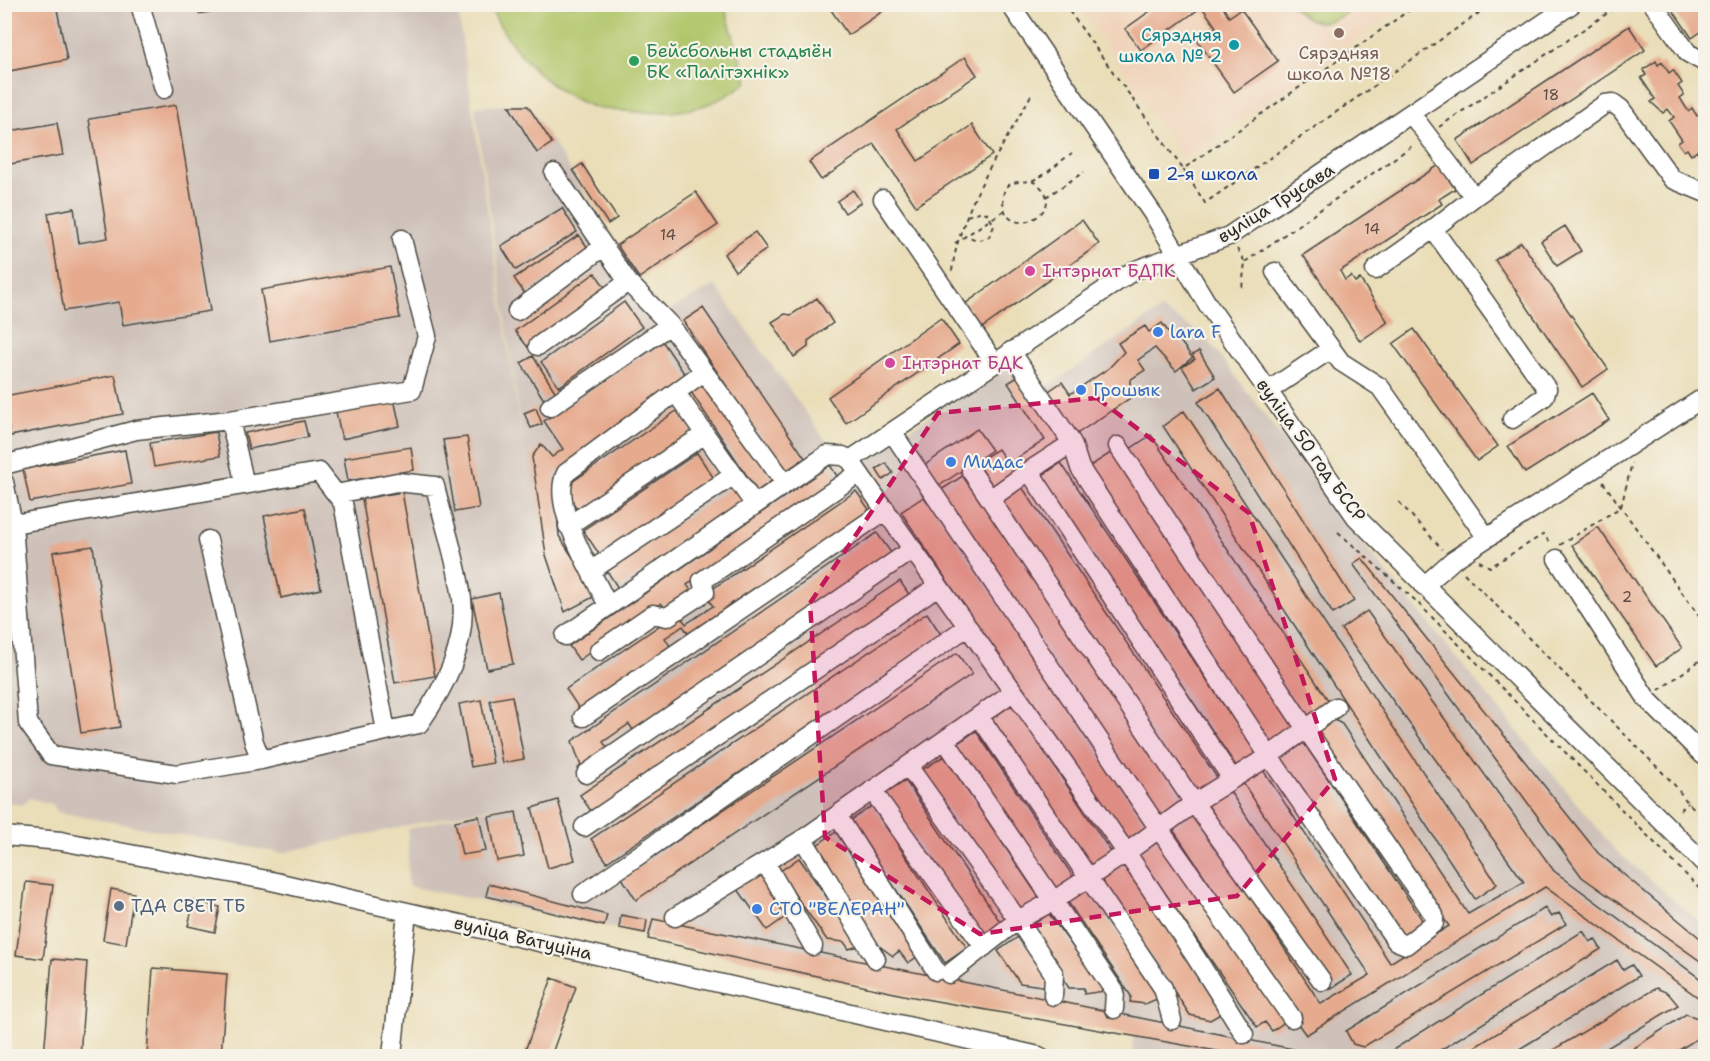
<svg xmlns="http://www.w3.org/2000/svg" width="1710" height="1061" viewBox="0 0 1710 1061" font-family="'Shantell Sans',sans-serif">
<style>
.built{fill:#f0d5bc}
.industrial{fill:#cec1b9}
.green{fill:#b1c66b;stroke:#6e784b;stroke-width:1.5}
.building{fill:#e6ab8f}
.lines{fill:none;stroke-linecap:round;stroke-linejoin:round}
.minor-casing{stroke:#484640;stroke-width:21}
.path{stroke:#484640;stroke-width:2;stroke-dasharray:4.5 4.5;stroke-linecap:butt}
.minor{stroke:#fff;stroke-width:18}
.marked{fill:#c2185b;fill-opacity:0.2;stroke:#c2185b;stroke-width:4.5;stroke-dasharray:12 8;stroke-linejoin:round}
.education-dot{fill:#8d6e63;stroke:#f7f3e8;stroke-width:2}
.culture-dot{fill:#0f9aa8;stroke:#f7f3e8;stroke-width:2}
.leisure-dot{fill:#2e9e5b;stroke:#f7f3e8;stroke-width:2}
.transit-dot{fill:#1a4fb4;stroke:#f7f3e8;stroke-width:2}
.hotel-dot{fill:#d1479c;stroke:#f7f3e8;stroke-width:2}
.shop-dot{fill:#3f7fe0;stroke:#f7f3e8;stroke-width:2}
.service-dot{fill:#5c6f8a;stroke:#f7f3e8;stroke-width:2}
.labels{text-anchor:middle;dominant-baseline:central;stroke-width:4.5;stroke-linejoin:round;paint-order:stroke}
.number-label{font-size:15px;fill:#5a4b44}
.culture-label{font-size:18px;fill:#0d838f;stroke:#f7f3e8;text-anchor:end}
.leisure-label{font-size:18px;fill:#27864d;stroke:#f7f3e8;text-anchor:start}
.education-label{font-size:18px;fill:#785e54;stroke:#f7f3e8}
.transit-label{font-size:18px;fill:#164399;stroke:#f7f3e8;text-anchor:start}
.street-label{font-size:18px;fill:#2b2b2b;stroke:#f7f3e8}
.hotel-label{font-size:18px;fill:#b23c85;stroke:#f7f3e8;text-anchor:start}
.shop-label{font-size:18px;fill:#366cbe;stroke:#f7f3e8;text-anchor:start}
.service-label{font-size:18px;fill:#4e5e75;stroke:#f7f3e8;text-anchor:start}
</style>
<rect width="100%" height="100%" fill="#f7f3e8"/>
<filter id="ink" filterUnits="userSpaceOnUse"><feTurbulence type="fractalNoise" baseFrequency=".0167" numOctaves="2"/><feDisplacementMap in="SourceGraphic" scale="12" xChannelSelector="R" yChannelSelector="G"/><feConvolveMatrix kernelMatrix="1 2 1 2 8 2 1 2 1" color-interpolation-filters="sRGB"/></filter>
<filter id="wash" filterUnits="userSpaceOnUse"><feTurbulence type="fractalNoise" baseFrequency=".008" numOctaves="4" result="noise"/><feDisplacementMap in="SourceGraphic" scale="24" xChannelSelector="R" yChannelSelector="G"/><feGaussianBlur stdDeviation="1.35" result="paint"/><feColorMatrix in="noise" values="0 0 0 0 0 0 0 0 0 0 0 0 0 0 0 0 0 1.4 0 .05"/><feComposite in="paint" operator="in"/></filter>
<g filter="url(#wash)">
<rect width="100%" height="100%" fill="#eadeb9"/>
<!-- built -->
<path class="built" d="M1078,5H1406L1329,61L1183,159Z"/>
<!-- industrial -->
<path class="industrial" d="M4,5H457L538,549L475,107L528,104L663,314L715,285L848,472L1022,352L1047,387L1161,309L1205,336L1359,539L1615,850L1705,927V1056H1131L1134,1034L408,886V829L534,798L281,853L58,812L52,804L29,798L22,805L5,802Z"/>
<!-- green -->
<path class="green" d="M489,5H724L747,82C717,106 682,115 644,112C625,111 603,111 586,104C543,86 508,46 489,5Z
M1292,5H1359C1333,23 1316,32 1292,5Z"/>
<g id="blocks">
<!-- building -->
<path class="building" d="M4,4H56L67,60L4,72Z
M197,4H242V6L199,14Z
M827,4H890V6L848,35Z
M1160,4H1221L1229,17L1241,9L1278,61L1234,92L1197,40L1216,27L1202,7L1141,50L1125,29Z
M1679,4H1706V28L1692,38L1672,9Z
M1629,26L1645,50L1473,165L1457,140Z
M965,57L977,75L897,129L918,161L972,125L992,155L916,206L874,144L821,180L809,162Z
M1656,61L1658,65L1662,62L1669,73L1673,70L1682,83L1678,86L1684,95L1680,98L1688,111L1692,108L1697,116L1702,112L1706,117V152L1700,156L1697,151L1691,155L1687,149L1684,151L1678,143L1682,140L1669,121L1674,117L1668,109L1663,113L1651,102L1655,99L1641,78L1646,75L1643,70Z
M176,105L210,311L123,325L119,302L64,311L48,213L74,208L79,243L108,238L89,119Z
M509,106H528L552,143L537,153Z
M57,123L63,155L4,165V132Z
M582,164L617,218L608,224L573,170Z
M1439,165L1455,189L1439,199L1442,204L1340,271L1345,280L1351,276L1355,282L1360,279L1388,322L1360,341L1303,255Z
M853,190L861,202L845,213L837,201Z
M696,192L718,225L639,278L617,245Z
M562,208L577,232L516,270L501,246Z
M1082,220L1099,244L982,328L965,304Z
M1565,226L1581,251L1557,266L1541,241Z
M755,232L767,249L735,271L724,254Z
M579,235L590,251L525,294L514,278Z
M1521,242L1608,369L1582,387L1495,260Z
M390,267L400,318L270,341L261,290Z
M595,273L609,293L530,350L515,331Z
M817,298L833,323L808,341V347L794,357L772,322L785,314L791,315Z
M624,302L642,327L559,387L541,362Z
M703,308L805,458L784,472L683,321Z
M941,318L959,344L846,423L828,397Z
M1162,323L1172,337L1175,334L1191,356L1199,351L1215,377L1196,389L1182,367L1195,359L1193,357L1176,371L1155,348L1138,360L1145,370L1130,380V398L1075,435L1046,393L1062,382L1070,394L1109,368L1124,352L1118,343L1145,326L1149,332Z
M1414,329L1498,446L1477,461L1393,344Z
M663,342L690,382L554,475L559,536L597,595L565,612L546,555L532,457L541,444L552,457L563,449L544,421Z
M533,356L556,393L544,400L521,363Z
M115,375L123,414L10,436L4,396Z
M1019,376L1063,443L994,488L977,462L998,449L1008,464L1045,440L1008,383Z
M704,379L773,480L757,491L689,389Z
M1220,388L1354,601L1333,614L1198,402Z
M1592,393L1609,420L1525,473L1508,446Z
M394,399L400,426L342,439L336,412Z
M536,408L542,424L531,428L524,413Z
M678,410L695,436L580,513L563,488Z
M1184,411L1497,884L1475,899L1163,426Z
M304,421L308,437L249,449L245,433Z
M977,429L992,450L936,488L922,467Z
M216,432L220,456L154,467L150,443Z
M1151,435L1332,706L1308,722L1127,451Z
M467,437L479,508L455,512L443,440Z
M411,447L414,470L348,481L344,458Z
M125,450L131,484L30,502L23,469Z
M1112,452L1298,729L1270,748L1084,470Z
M697,453L715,480L601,557L583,530Z
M886,463L893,473L883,480L876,469Z
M1061,463L1256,753L1236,766L1041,476Z
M830,465L839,479L687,585L694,594L668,612L661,603L579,660L569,646Z
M964,475L1184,804L1162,819L941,490Z
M1020,484L1220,782L1197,798L997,500Z
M734,486L746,502L618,588L607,571Z
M856,491L873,515L692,639L683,626L665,638L670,646L661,653L664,658L582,713L566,689L678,613L686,624L713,606L705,594Z
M402,492L435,676L395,683L362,499Z
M925,496L1149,831L1126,847L901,512Z
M305,508L321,589L281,598L264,516Z
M1598,527L1682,648L1656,666L1572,545Z
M877,533L894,557L635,733L629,724L603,742L609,750L582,769L572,741Z
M93,546L120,727L81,733L53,552Z
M1362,558L1598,853L1706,943V965L1582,877L1353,564Z
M900,581L916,605L597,820L580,795Z
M499,593L513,664L487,669L472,599Z
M1367,611L1554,871L1706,983V1003L1545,887L1306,1035L1298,1024L1302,1022L1172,828L1195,813L1321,1004L1370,975L1243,783L1263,770L1390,963L1449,926L1314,729L1329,717L1342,724L1468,914L1524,882L1341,629Z
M927,613L942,636L607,862L591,839Z
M957,653L972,674L636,900L622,878Z
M512,696L524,759L502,763L490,700Z
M481,700L493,763L471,767L459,704Z
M1013,704L1113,855L1090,870L990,720Z
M976,731L1076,881L1055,895L955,745Z
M1304,743L1427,927L1403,943L1280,759Z
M944,756L1040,899L1018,913L922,770Z
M905,780L1005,929L985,942L885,793Z
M1229,790L1352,975L1330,989L1207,804Z
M558,800L575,860L548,868L532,808Z
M872,806L967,948L945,963L850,821Z
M516,812L524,856L497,861L489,817Z
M479,816L486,851L462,855L455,821Z
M836,832L921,954L908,963L899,951L893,956L878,945L811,849Z
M1161,839L1286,1021L1272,1031L1265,1022L1257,1027L1138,854Z
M799,858L861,945L849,949L844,942L827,940L779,872Z
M1124,865L1224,1012L1210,1020L1190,1015L1100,881Z
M761,871L791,913L767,930L737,888Z
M26,882L53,885L43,959L16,955Z
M489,884L607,915L604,926L486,896Z
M1083,887L1162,997L1145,1004L1130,1002L1131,996L1066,899Z
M111,889L134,893L126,944L103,940Z
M194,901L220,907L215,932L188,926Z
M1545,908L1551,917L1559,913L1566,924L1363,1047L1353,1044L1346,1031Z
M1049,914L1105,991L1084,994V988H1069L1028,928Z
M621,915L647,920L645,933L619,928Z
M653,919L1293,1049L1317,1056H1245L908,996L648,939Z
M1583,931L1590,942L1595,939L1601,949L1431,1056H1390L1388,1053Z
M1018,937L1050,974L1049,987L1020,983L998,951Z
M52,959L87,962L80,1056H44Z
M1617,960L1623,970L1632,965L1639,976L1508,1056H1460Z
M153,968L227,974L221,1056H147Z
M552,978L576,987L551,1056H523Z
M1656,988L1668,993L1678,1005L1594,1056H1543Z
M1686,1014L1704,1020L1706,1033L1670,1056H1622Z"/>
</g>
</g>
<g filter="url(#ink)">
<use href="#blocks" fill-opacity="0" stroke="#484640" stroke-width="1.5"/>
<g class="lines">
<!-- minor casing -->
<g class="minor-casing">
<path id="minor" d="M140,4L164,89
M1010,4L1155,217L1208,305L1356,517L1706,865
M1653,4L1688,53L1706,63
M1412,115L1474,197L1605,104L1613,103L1621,109L1672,179L1706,193
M554,173L628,282L670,325L785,483
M1474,197L1433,229L1547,389L1544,397L1512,419
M883,199L994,362
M1375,270L1433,229
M1275,272L1341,362L1380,387L1487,538
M517,311L603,247
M538,346L628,282
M1011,351L1072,443L1080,468L1269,756L1396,941L1406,945L1434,923V915L1306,729L1118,446
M1268,391L1331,349
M676,393L755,505
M550,407L670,325
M230,420L245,485
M892,432L1159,829L1292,1018
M1072,443L1032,469L1035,480L1232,779
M850,460L1133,271L1229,236L1572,4
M4,465L136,430L230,420L412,390L427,336L402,239
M1032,469L990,499L1194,803L1322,981
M971,471L990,499
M4,482L13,524
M336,494L397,482L435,486C443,521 458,564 462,599C467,645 445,687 419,724L386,731
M568,526L705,434
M208,540L254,742L261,760L177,774L51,755L28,723L13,524L319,472L343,503L386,731L261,760
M1557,559L1647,699L1703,755
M592,570L734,475
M1424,586L1453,560L1706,396
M608,606C594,574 549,506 566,473L702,373
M565,636L827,455L843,456L850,460C982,651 1123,836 1244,1034
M599,651L653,614L667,617L705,592L702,581L859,473
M979,716L1163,988L1172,1020
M583,717L886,510
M945,740L1115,992L1114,1009
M908,766L1018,920L1054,974L1053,996
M586,774L913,549
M872,790L984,947
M837,815L936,971
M584,827L938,586
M4,836L61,841L267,880L1039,1056
M803,839L876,959
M765,862L813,946
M583,894L967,627
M675,917L803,839L1013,692
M949,974L1018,920L1053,901L1126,853L1194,803L1269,756L1336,707
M392,1056L407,912"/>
</g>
<!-- path -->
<path class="path" d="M1064,4L1183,169
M1418,4L1183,169L1205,203L1492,4
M1439,127L1621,4
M1032,181C1078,206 1004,248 1003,200C1003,177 1022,184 1033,180C1046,176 1060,161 1072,153
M1046,197L1084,172
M967,216L982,211L988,214L994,226L989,237C980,241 976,241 967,235
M955,243L1005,210
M1237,249L1245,262L1242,288
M1245,262L1415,144
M952,271C960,208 1001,151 1031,95
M1603,482L1706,626
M1399,502L1442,549
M1338,532L1416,601L1706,895
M1560,545L1621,507L1632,463
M1479,561L1490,567L1544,534L1551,546
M1464,573L1673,783L1688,803L1706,819
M1659,690L1706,656
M1680,810L1688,803"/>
<!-- minor -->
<use href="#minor" class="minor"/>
</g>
</g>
<!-- marked area -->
<path class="marked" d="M1097,398L1249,513L1335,779L1237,896L980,934L825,837L810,603L938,413Z"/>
<!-- markers -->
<circle class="education-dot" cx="1339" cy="33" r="6"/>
<circle class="culture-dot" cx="1234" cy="45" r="6"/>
<circle class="leisure-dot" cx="634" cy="61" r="6"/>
<rect class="transit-dot" x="1148" y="168" width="12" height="12" rx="3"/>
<g class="hotel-dot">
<circle cx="1030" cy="271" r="6"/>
<circle cx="890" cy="363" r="6"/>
</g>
<g class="shop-dot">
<circle cx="1158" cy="332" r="6"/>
<circle cx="1081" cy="390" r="6"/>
<circle cx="951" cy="462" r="6"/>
<circle cx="757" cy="909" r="6"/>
</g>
<circle class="service-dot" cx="119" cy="906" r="6"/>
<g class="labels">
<!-- number labels -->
<g class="number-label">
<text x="1551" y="95">18</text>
<text x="1372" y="229">14</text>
<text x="668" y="235">14</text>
<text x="1627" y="597">2</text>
</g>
<!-- culture labels -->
<g class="culture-label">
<text x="1222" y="35">Сярэдняя<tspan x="1222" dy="21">школа № 2</tspan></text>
</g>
<!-- leisure labels -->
<g class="leisure-label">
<text x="646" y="51">Бейсбольны стадыён<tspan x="646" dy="21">БК «Палітэхнік»</tspan></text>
</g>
<!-- education labels -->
<g class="education-label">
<text x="1339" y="53">Сярэдняя<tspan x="1339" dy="21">школа №18</tspan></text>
</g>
<!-- transit labels -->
<g class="transit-label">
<text x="1166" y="174">2-я школа</text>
</g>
<!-- street labels -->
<g class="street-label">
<text transform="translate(1276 203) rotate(-32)">вуліца Трусава</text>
<text transform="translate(1311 450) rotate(54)">вуліца 50 год БССР</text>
<text transform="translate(523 938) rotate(13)">вуліца Ватуціна</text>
</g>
<!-- hotel labels -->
<g class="hotel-label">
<text x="1042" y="271">Інтэрнат БДПК</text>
<text x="902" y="363">Інтэрнат БДК</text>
</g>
<!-- shop labels -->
<g class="shop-label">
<text x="1170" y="332">lara F</text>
<text x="1093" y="390">Грошык</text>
<text x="963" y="462">Мидас</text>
<text x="769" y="909">СТО "ВЕЛЕРАН"</text>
</g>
<!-- service labels -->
<g class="service-label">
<text x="131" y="906">ТДА СВЕТ ТБ</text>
</g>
</g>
<!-- margin -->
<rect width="1710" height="1061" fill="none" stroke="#f7f3e8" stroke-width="24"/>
</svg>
